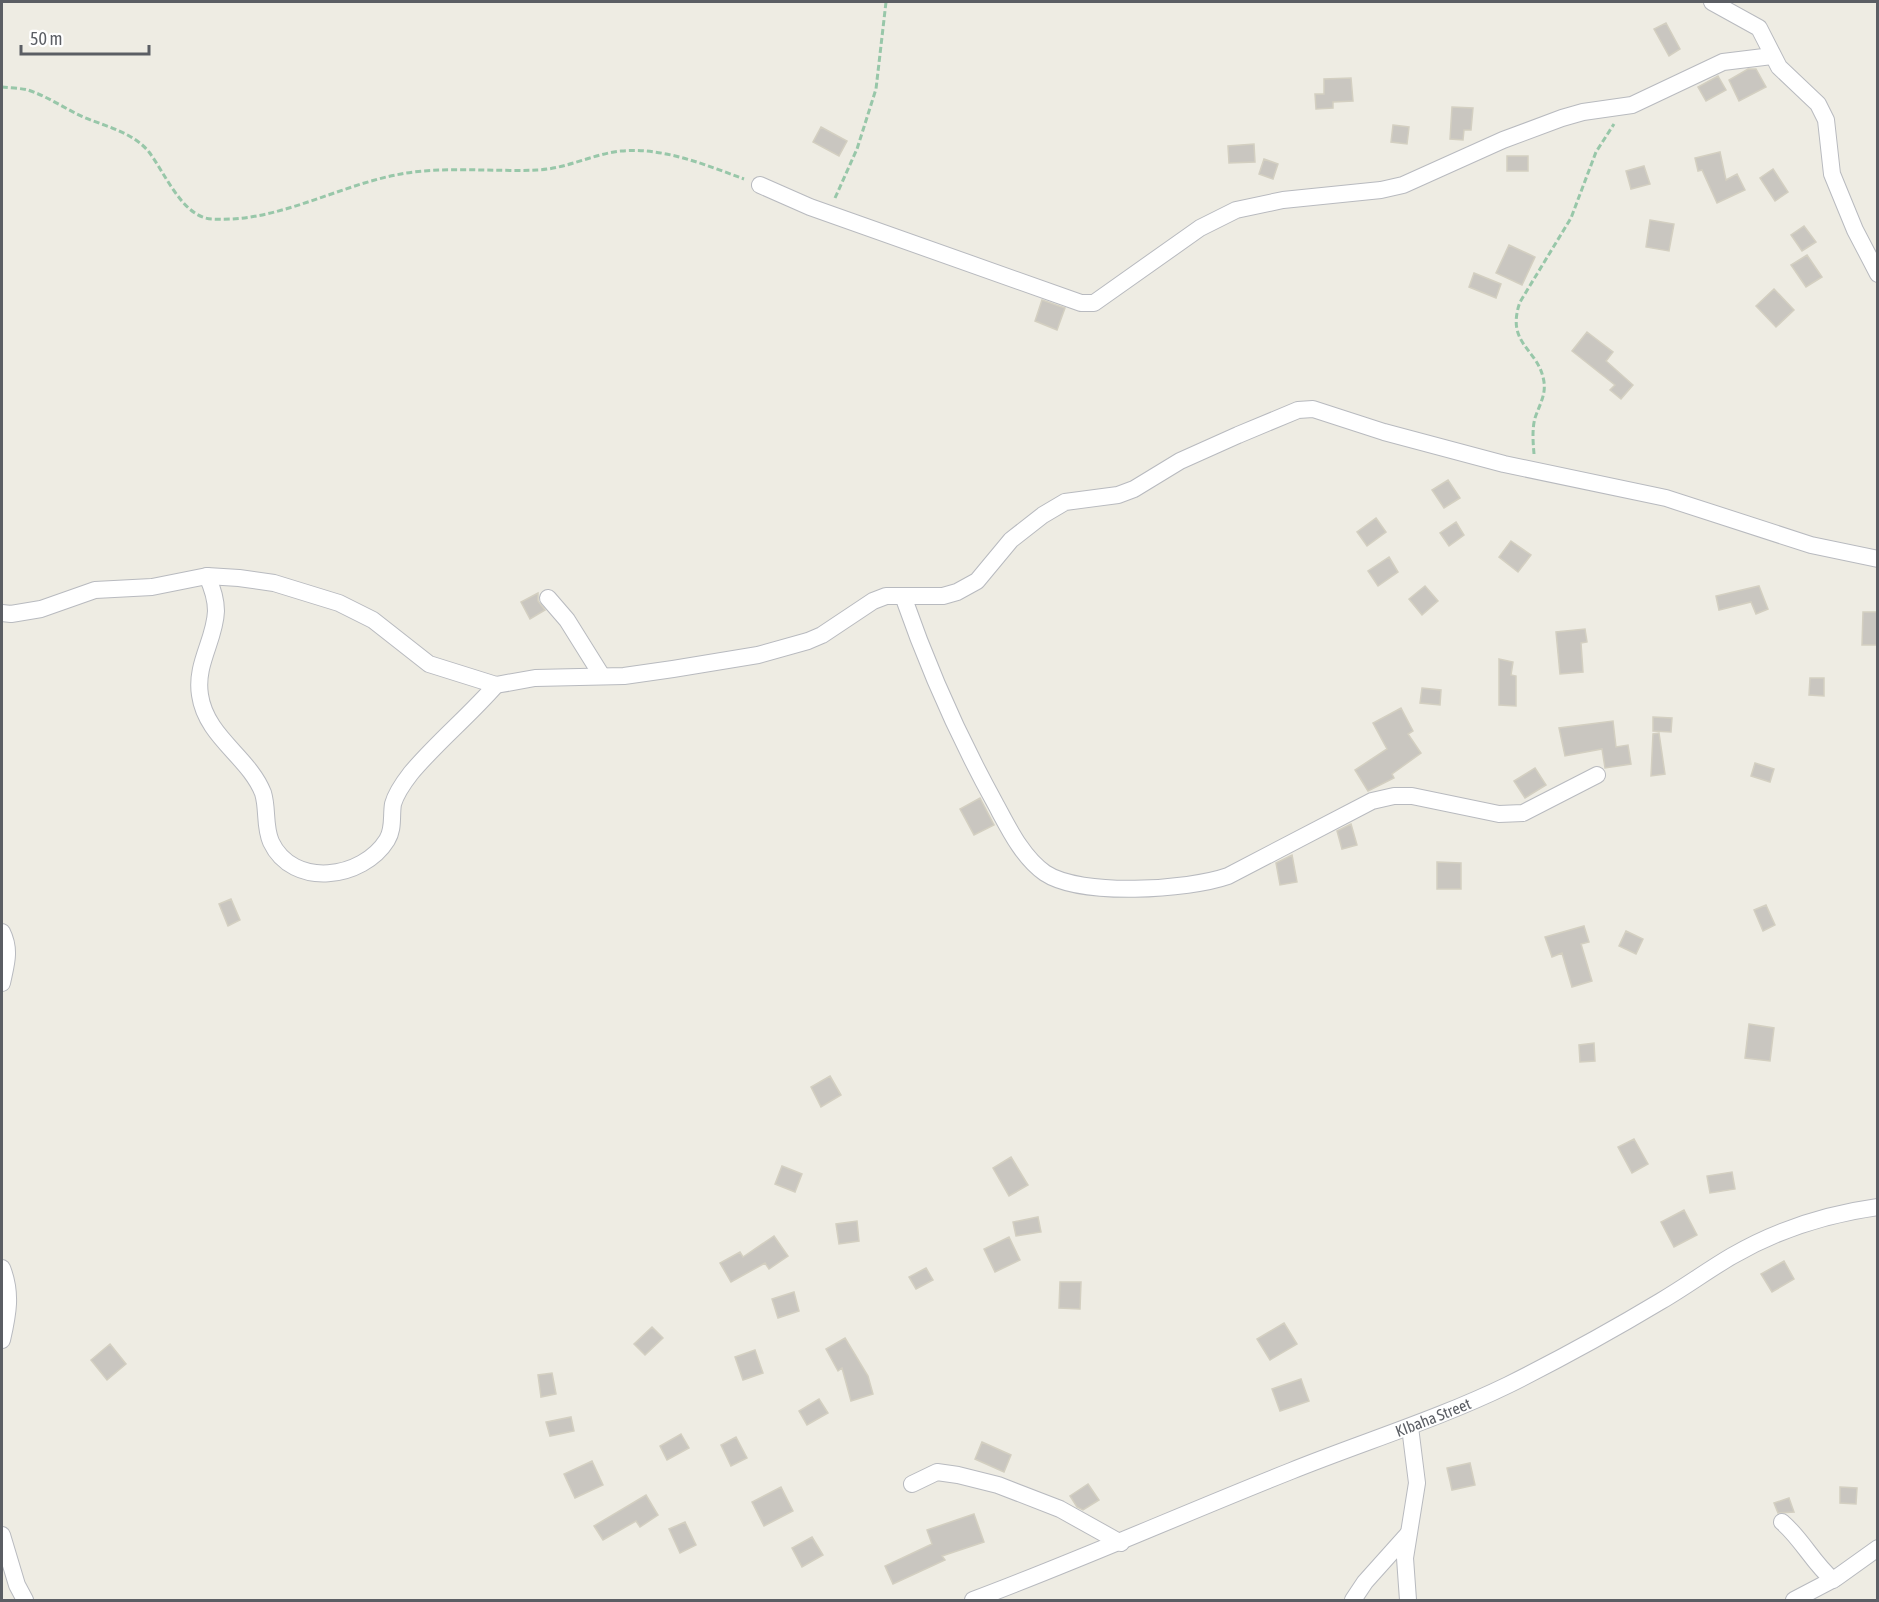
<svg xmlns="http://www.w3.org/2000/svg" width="1879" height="1602" viewBox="0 0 1879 1602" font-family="'Asap Condensed',sans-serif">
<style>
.building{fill:#c9c6c0;stroke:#d3cfc1;stroke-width:1.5}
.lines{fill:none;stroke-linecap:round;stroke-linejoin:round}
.minor-casing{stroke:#b8babf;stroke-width:18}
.path{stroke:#98c7a9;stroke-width:3;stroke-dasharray:6 3;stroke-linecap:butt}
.minor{stroke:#fff;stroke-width:16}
.labels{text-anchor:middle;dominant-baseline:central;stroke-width:6;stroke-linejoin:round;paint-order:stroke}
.street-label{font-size:16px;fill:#5b5e64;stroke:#fff}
</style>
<rect width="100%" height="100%" fill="#eeece3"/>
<!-- building -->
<path class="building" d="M1666,23L1680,49L1669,56L1654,29Z
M1748,69H1756L1766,87L1739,101L1729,80Z
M1718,76L1726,90L1706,101L1698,87Z
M1351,78L1353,101L1333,102V108L1316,109L1315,94H1324V79Z
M1452,107L1473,108L1471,130H1464L1463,140L1450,139Z
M1393,125L1409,127L1407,144L1391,142Z
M821,127L847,141L839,156L813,142Z
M1254,144L1255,162L1229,163L1228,146Z
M1720,152L1726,180L1737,174L1745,190L1717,203L1702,170L1698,171L1695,158Z
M1507,156H1528V171H1507Z
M1264,159L1278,164L1273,179L1259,174Z
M1644,166L1650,184L1631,189L1626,171Z
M1773,169L1788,192L1775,201L1760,178Z
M1650,220L1674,224L1669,251L1646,247Z
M1804,226L1816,242L1802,251L1791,235Z
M1509,245L1535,257L1522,285L1496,273Z
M1807,255L1822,277L1806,287L1791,265Z
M1474,273L1501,284L1496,298L1469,287Z
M1774,289L1794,310L1776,327L1756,306Z
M1042,300L1065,308L1057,330L1035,321Z
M1587,332L1613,352L1606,361L1633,385L1621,399L1610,390L1615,385L1572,351Z
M1448,480L1460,498L1444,508L1432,490Z
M1376,518L1386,532L1367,546L1357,532Z
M1456,522L1464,535L1449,546L1440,533Z
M1511,541L1531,555L1518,572L1499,557Z
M1389,557L1398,572L1378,586L1368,571Z
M1425,586L1438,601L1422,615L1409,599Z
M1759,586L1768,609L1756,614L1751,602L1719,610L1716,596Z
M538,593V601L545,610L530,619L521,602Z
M1863,612H1878V645H1862Z
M1585,629L1587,642L1581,643L1583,672L1560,674L1556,632Z
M1499,659L1513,662L1511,675L1516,676V706L1499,705Z
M1810,678H1824V696L1809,695Z
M1422,688L1441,690L1440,705L1420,703Z
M1401,708L1413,731L1408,734L1421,753L1392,774L1394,778L1368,791L1355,770L1387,749L1373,723Z
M1653,717L1672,718L1671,732L1653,731Z
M1613,721L1616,747L1628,745L1631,764L1605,768L1602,749L1565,756L1559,728Z
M1659,733L1665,774L1651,776L1653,734Z
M1755,763L1774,769L1770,782L1751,776Z
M1535,768L1546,785L1525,798L1514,781Z
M980,798L994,825L974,835L960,809Z
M1351,824L1357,845L1342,849L1337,831Z
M1292,855L1297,882L1280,885L1276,863Z
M1437,862L1461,863V889H1437Z
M231,899L240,920L228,926L219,904Z
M1766,905L1775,925L1763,931L1754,910Z
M1584,926L1589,942L1581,944L1592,981L1572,987L1562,953L1552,957L1545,937Z
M1626,931L1643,939L1636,954L1619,946Z
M1749,1024L1774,1028L1770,1061L1745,1058Z
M1594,1043L1595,1061L1580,1062L1579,1045Z
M830,1076L841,1095L821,1107L811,1087Z
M1634,1139L1648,1164L1632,1173L1618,1147Z
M1011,1157L1028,1185L1009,1196L993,1168Z
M782,1166L802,1174L795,1192L775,1184Z
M1732,1172L1735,1189L1710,1193L1707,1176Z
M1684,1210L1697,1235L1674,1247L1661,1222Z
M1038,1217L1041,1232L1016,1236L1013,1222Z
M857,1221L859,1241L839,1244L836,1224Z
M774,1236L788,1256L769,1269L765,1263L731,1282L720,1263L740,1252L743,1257Z
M1009,1237L1020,1260L995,1272L984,1249Z
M1784,1261L1794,1279L1772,1292L1761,1274Z
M926,1268L933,1280L916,1289L909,1277Z
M1060,1282H1081L1080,1309L1059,1308Z
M794,1292L799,1311L778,1318L772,1299Z
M1284,1323L1297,1344L1270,1360L1257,1339Z
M652,1327L663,1338L645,1355L634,1344Z
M845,1338L868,1376L873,1394L851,1401L842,1368L838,1371L826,1349Z
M110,1344L126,1364L107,1380L91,1360Z
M755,1350L763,1373L743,1380L735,1357Z
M552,1373L556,1394L541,1397L538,1375Z
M1301,1379L1309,1401L1280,1411L1272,1389Z
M819,1399L828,1413L807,1425L799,1411Z
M571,1417L574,1431L550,1436L546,1422Z
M681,1434L689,1448L667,1460L660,1446Z
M736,1437L747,1458L731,1466L721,1445Z
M982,1442L1011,1455L1004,1472L975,1459Z
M592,1461L603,1485L575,1498L564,1474Z
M1470,1463L1475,1485L1452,1490L1447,1468Z
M1088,1484L1099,1500L1083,1510L1077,1507L1070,1496Z
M781,1487L793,1511L764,1526L752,1502Z
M1840,1487L1857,1488L1856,1504L1840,1503Z
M646,1495L658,1515L640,1527L636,1521L603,1540L594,1526Z
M1789,1498L1794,1512L1778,1513L1774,1503Z
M974,1514L984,1542L942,1556L945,1560L893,1584L885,1566L932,1544L927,1530Z
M685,1522L696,1545L680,1553L669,1529Z
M812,1537L823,1555L802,1567L792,1548Z"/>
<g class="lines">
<!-- minor casing -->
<g class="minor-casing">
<g id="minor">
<path d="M1712,2L1759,28L1779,67L1818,104L1826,120L1832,174L1855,230L1878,274"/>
<path d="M760,185L810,207L1081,303H1094L1200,228L1236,210L1283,200L1381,190L1403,185L1503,140L1562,118L1583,112L1632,105L1723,62L1772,56"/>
<path d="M207,576C212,587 216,599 216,611C215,640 195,664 200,695C206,737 249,757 263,793C268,809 264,826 271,842C293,889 363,879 387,840C394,829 391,816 393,804C396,793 404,782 411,773C437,742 469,716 496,685"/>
<path d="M903,596C928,668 958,736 995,803C1008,827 1022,857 1045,873C1081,897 1188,890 1228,876L1372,801L1394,796H1412L1499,814L1523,813L1597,775"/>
<path d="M548,598L567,620L602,676"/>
<path d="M2,613L11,614L41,609L95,590L152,587L207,576L239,578L274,583L339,603L373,620L429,664L496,685L535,678L624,676L673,669L758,655L808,641L822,635L873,601L886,596H943L957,592L977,581L1011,540L1043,515L1065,502L1118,495L1134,489L1180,461L1238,435L1298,410L1313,409L1384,432L1504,464L1666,498L1811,545L1878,559"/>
<path d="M2,932C11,950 6,964 2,983"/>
<path d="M2,1268C12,1293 8,1314 2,1340"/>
<path d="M912,1484L937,1472L958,1475L998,1485L1060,1509L1121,1543"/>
<path d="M1782,1522C1802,1539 1813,1563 1833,1580"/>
<path d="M2,1535L17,1585L25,1600"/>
<path id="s1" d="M973,1600C1080,1560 1185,1513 1291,1471C1363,1442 1438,1419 1508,1385C1560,1359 1611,1331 1661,1301C1685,1287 1708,1270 1732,1256C1777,1230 1827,1214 1878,1207"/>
<path d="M1353,1600L1365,1582L1408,1534"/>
<path d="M1408,1600L1405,1558L1417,1483L1410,1427"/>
<path d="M1794,1600L1836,1578L1878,1548"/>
</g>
</g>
<!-- path -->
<path class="path" d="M2,87C10,88 20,88 28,90C46,96 61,106 77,114C101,126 131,130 149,152C165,173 183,218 212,219C278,223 338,185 401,174C443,166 494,172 537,170C566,169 593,154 621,151C663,147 706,165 744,179
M835,198L857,149L876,89L886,2
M1534,454C1533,442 1532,429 1535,418C1539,406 1546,395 1544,382C1539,348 1505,345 1520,302L1571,218L1596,152L1614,124"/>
<!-- minor -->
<use href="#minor" class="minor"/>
</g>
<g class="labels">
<!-- street labels -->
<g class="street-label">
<text stroke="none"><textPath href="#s1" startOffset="495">KIbaha Street</textPath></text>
</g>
</g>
<!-- border -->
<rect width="1879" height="1602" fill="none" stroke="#5b5e64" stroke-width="6"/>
<!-- scale -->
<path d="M21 45v9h128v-9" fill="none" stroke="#5b5e64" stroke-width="3"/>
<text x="30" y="45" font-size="18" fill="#5b5e64" stroke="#ffffff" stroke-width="4.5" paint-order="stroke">50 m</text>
</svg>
